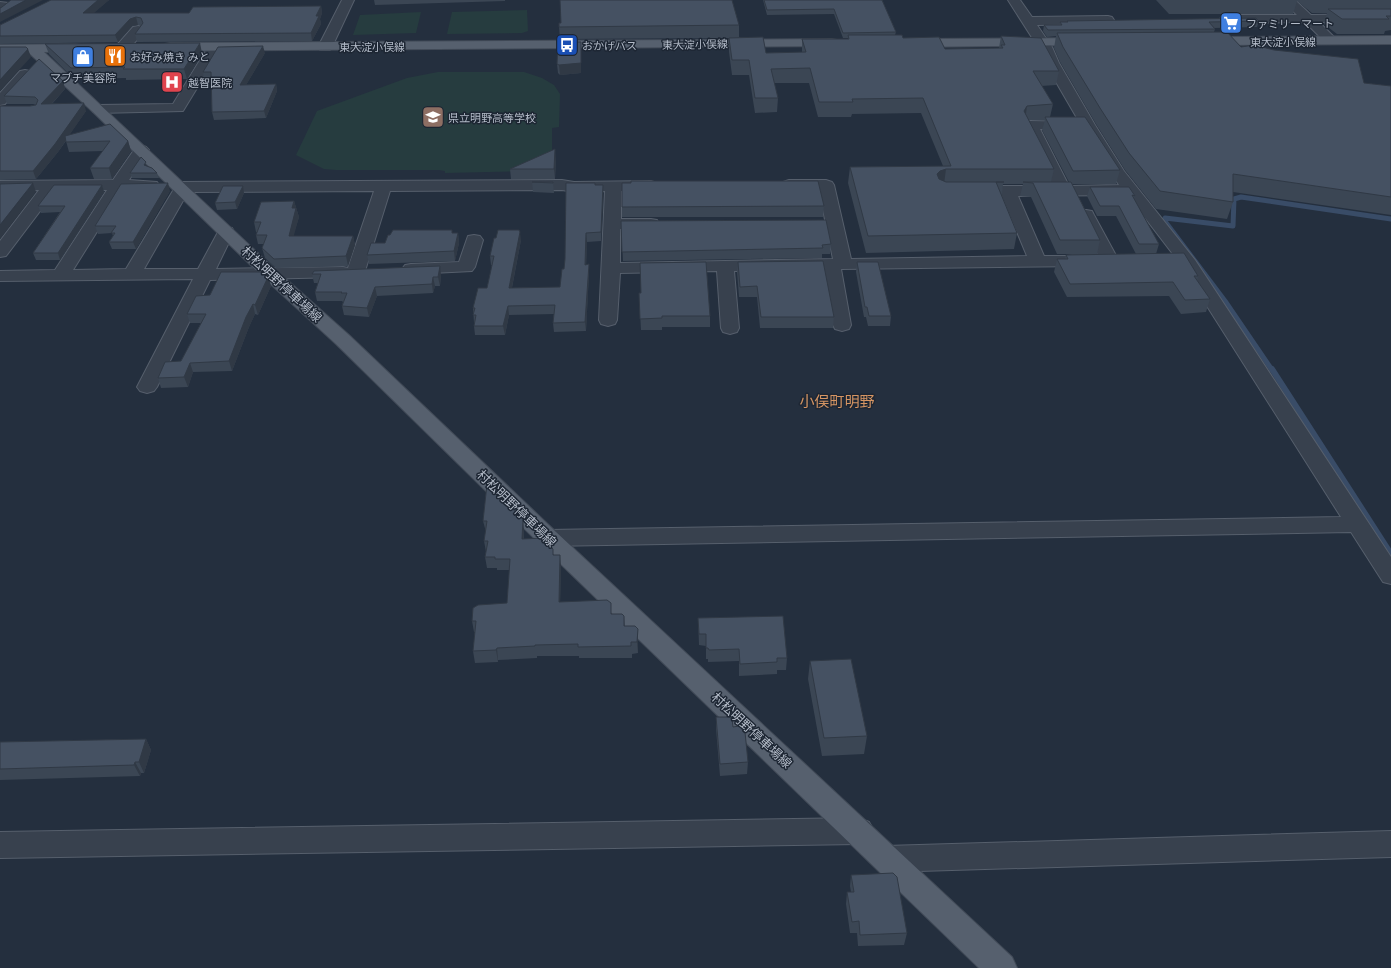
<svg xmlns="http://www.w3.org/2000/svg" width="1391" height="968" viewBox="0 0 1391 968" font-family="'Golos Text','Noto Sans JP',sans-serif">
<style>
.green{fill:#263c3f}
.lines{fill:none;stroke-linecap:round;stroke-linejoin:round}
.stream-far1{stroke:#394c67;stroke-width:5}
.stream{stroke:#394c67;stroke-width:6}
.minor-casing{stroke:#565f6c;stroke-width:2}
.major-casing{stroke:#414a57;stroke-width:2}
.minor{fill:#38414e;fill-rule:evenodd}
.major{fill:#56606e;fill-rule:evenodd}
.wall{fill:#3b4654;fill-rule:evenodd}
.shaded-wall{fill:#303945}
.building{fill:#455162;stroke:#303945}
.labels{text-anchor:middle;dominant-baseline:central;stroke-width:3;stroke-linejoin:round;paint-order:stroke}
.far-poi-label{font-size:11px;fill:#b4bcc9;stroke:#1d2633;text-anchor:start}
.far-street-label{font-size:11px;fill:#b4bcc9;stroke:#1d2633}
.street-label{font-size:13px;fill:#b4bcc9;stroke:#1d2633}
.quarter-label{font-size:15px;fill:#d59563;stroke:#1d2633}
</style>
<rect width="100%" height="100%" fill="#242f3e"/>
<!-- green -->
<path class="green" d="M527,10L528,31L522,33L447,34L452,12Z
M421,12L416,33L353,35L360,15Z
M438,72H524L542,78L554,85L560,94L559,127L552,128V160L527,171L445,173V171L439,170H336L324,169L296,155L317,111L407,78Z"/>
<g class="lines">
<!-- stream-far1 -->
<path class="stream-far1" d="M1272,370L1225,301L1164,220L1165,218L1233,226L1234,199L1241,197L1391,219"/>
<!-- stream -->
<path class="stream" d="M1272,369L1391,554"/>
<!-- minor casing -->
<g class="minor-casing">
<path id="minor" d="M342,0H354L332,47L330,50H320L318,47Z
M1008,0H1020L1032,17L1108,16L1112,17L1114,20L1112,23L1108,24L1037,25L1052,47L1059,63L1095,125L1124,171L1195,260L1391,557V584L1383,582L1351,532L548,546L540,544L536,538L540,532L548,530L1341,517L1179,262L1126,193L1120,195L1018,196L1044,256H1087L1093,257L1096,261L1093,265L1087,266L841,269L851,325L849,329L842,331L835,329L833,325L823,270L734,271L739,328L737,332L730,334L723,332L721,328L717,271L620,273L617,320L615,324L608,326L601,324L599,320L605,191L574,192L562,190L390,191L365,271L362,275C355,277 350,276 343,277L210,280L157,387L154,391L147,393L140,391L137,387L193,279L0,281V271L55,270L107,190H56L6,256L0,257V241L39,190L0,191V181L113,180L136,147L141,145L146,147L149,150L129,180L157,182L159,185L157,188L123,190L73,270L126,269L174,189L172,187L174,184L180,182L562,180L574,182L651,181L657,183L659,186L657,189L621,191V219H651L657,220L659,224L657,228L651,229H620V263L833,259L819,190L783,188L781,185L783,182L789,180H826L832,182L834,185L851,259L1027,256L1002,196H972L966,194L964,191L966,188L972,186H1053L1023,125L1025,122L1030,121L1078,122L1080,125L1078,128L1073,129H1040L1069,186L1119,185L1081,125L1045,63L1038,47ZM374,191L348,268L343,267L216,269L234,232L232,228L226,227L220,228L218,232L198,269H144L188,192Z
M1282,0H1295L1311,15L1391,14V22H1319L1337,40L1336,43H1326L1305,22L1226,23L1222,22L1220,19L1222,16L1226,15H1297Z
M0,2L9,3L11,6L9,9L0,10Z
M138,26L143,27L144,30L143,33L127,51H117L115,48L117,45L133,27Z
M215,43L220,44L222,47L183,111L98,113L93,112L91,109L93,106L98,105L173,104L208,47L210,44Z
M25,70L30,71L32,74L30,77L5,104L0,105V93L20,71Z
M1086,210L1092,211L1094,215L1119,261L1116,265L1110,266L1104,265L1101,261L1078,215L1080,211Z
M474,235L480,236L483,240L475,267L472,271L411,274L405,273L402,269L405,265L411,264L459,262L468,236Z
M859,818L869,822L874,831L869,840L859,844L0,858V832Z
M1391,831V857L886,872L876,868L871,859L876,850L886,846Z"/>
</g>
<!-- major casing -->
<g class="major-casing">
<path id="major" d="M1391,36V44L1206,45L1201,44L1200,41L1201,38L1206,37Z
M1086,38L1091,39L1093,42L1091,45L912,47L907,46L905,43L907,40L912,39Z
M832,39L837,40L839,43L837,46L170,51L165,50L163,47L165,44L170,43Z
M76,44L81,45L83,48L81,51L44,52L277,271L350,336L556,532L1012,957L1017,968H979L540,544L336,344L265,279L93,112L29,53H0V45Z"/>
</g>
<!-- minor -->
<use href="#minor" class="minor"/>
<!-- major -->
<use href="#major" class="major"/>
</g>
<!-- wall -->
<path class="wall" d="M51,0H109L93,13H189L321,6L322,13L320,19L321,24L312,41L137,42L135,34L142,25H138L132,26L118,42L0,44V25Z
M374,0H505V1L375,5Z
M763,0H882L896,32L895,35L903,38L945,49L999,48L1001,36L1059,71L1056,85L1041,86L1053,104L1050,117L1120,170L1116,184H1072L1100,240L1097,254H1136L1116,216H1097L1087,196L1090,187L1135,196L1134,199L1159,244L1156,254L1198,276L1197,281L1210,299L1206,312L1181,314L1169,296L1067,297L1054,272L1057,259H1065L1066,255L1072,254H1057L1031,197L1020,196L1023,184H1003L1002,195L1017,233L1014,249L866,253L848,183L850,167L943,166L921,113L852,114L851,117H818L809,83H774L778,98L777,112L755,113L749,75H732L729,52V38L560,39L559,27L561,23L739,25V37L766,53L802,52V39H848V38H843L834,14L767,15ZM1029,120H1045L1042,130L1069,182H1051L1054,169Z
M1156,0H1391V30L1385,31L1384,34H1337L1324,24L1327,13H1312L1297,1L1293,14H1169Z
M1067,21H1259L1257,27L1214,28L1215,29L1214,32L1241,47L1364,83L1391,86V215L1233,192V202L1227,219L1156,209L1125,170L1096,124L1060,62L1054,48L1056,36L1047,37L1043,31L1044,25H1060V22H1067Z
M581,42V73L560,75L558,73L557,64Z
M45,44L202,53L187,79L126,80V78L74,79L49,54Z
M265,53L246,85L276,84L277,91L266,118L214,120L212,112L211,79H204L203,72Z
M63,81L65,89L52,104L86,111L69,135L128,141L131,151L112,179H94L90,168L103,151L69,152L66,141L58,152L36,179L0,180V106H30L36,104H7L4,96Z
M556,159L555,179H511L510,169Z
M148,167L157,173L159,178H132L130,173Z
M532,182H553L554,193L533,192Z
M595,183V185H603V194L601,241L587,242L586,265L589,264V273L586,331L554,332L553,323L554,314L509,315L505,335H475L474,326V323L473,308L487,288L492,265H491L490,256L521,240L512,288L560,287Z
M631,183L824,206L823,217H622V207Z
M102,185L104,192L60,260H36L33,253L60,212L41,213L38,206Z
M170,191L136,249H112L109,242L113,236L112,233L98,234L95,226Z
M244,193L237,209L217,210L215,203Z
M294,201L299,217L293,236H353L355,245L348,266L276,268L265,258L262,248L264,244H258L256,235L257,232H256L254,222Z
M621,221L831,244L830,254H822V258L623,261Z
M453,233H458L459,243L455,261L369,264L367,255L385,243Z
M738,262L834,317L833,328H760L757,297H739L737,272Z
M857,262L891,316L890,326H868L866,317H864L856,272Z
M312,274L441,275L440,286H435L433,293L377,296L369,317L344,315L342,306L343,302L342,301H317L315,292L318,283H314Z
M268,277L271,286L258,315L255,314L249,327L232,371L193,372L188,387L161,388L158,378L181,361L201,323H190L187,314L210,295Z
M639,293L710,316V327H662V330H641Z
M487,484L524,530V539L546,546L554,555L561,567L560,602L612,614L624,616L625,626L638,629V653L632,654V658H579V656H537V658L498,660V662L475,663L473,651L475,632H474L472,621L507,603L510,570H497V568H487L485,557L486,552L484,541L486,532L483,521Z
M698,618L787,658L786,670H777V674L739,676V661L708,662V659H706V646L699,645Z
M810,661L867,736L864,754L822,756L808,679Z
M716,717L733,727L748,762L747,774L720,776L716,729Z
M146,739L151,750L144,773H141L140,776L0,780V742Z
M851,875L907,933L904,945L858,946L857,933H850L846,904L847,892H851L850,886Z"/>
<!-- shaded-wall -->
<path class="shaded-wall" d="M26,0H43L0,22V14Z
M98,0H109L85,21L83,13Z
M321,6L322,13L320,19L321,24L312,41L311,33L316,16Z
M136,17L138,25L132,26L118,42L115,35L130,19Z
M581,42V73L560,75L559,65Z
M200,43L202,53L187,79L184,69Z
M263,46L265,53L242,92L240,85Z
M28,49L31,57L0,91V80Z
M63,81L65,89L44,112L41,104Z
M276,84L277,91L266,118L264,111Z
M84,103L86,111L58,152L36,179L33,171Z
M1027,106L1025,121L1024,111Z
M128,141L131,151L112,179L109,168Z
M555,149L556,159L555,179L554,169Z
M946,169L944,184L938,187L937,174L940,171Z
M33,183L36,192L0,239V225Z
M168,183L170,191L136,249L133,242Z
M102,185L104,192L60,260L58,253Z
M603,185V194L601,241V232Z
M243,186L244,193L237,209L235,202Z
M294,201L299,217L291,246L289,236L292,208Z
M520,232L521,240L510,297L509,288Z
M458,233L459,243L455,261L454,251Z
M586,233L587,242L586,273L585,265Z
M353,236L355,245L348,266L346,256Z
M589,264V273L586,331L585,322Z
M440,266L441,275L440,286L438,277Z
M268,277L271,286L258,315L255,305Z
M433,277L435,286L433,293L432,284Z
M375,287L377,296L369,317L367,308Z
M253,304L255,314L249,327L232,371L229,361L246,317Z
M508,306L509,315L505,335L503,326Z
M190,363L193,372L188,387L184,377Z
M523,519L524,530L523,551L522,539Z
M560,555L561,567L560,613L559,602Z
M638,629V653L637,642Z
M497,648L498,660V662L496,650Z
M146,739L151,750L144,773L139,762Z
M135,762L141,773L140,776L134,765Z"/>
<!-- building -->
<path class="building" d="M11,0H26L0,14V8L2,7Z
M51,0H98L83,13H189L193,7L321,6L316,16H319L311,33L135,34L143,23L141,18L136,17L130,19L115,35L0,36V25Z
M560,0H732L739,25L559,27V23H561Z
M764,0H882L896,32L843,33L834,9L767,10Z
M1328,9H1391V16H1386L1389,19H1342Z
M1256,18L1259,21L1209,22L1215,29L1048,30L1044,25H1062L1060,22H1068L1067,21Z
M1227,32L1241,47L1254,45L1274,50L1358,59L1364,83L1391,86V197L1233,174V202L1160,191L1129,153L1100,108L1063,47L1057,33Z
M848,35H902L903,38L939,37L945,49L1003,48L1001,45H1005L1001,36L1041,38L1059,71H1033L1053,104L1027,106L1024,111L1054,169H946L940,171L937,174L939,179L946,182H1004H996L1017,233L868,236L850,167L951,166L923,98L852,99L853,102H819L810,68L771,69L778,98H755L749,60H732L729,38L763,37L766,53L806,52L802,39H849Z
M558,42H581V63L559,65L557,64Z
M200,43L184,69H123L125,67L71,68L45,44Z
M263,46L240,85L276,84L264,111L212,112L211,72H203L218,47Z
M0,47H26L28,49L0,80Z
M39,59L63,81L41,104L84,103L55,144L33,171H0V106H30L36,105L38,100L35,97L4,96Z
M1045,117H1085L1120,170L1073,171Z
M110,124L128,141L109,168H90L110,141L66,142L65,136Z
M555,149L554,169H510Z
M141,157L146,162L144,165L152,168L157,173H130Z
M631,181H818L824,206L622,207V183H631Z
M532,182H553V183Z
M1023,182H1071L1100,240H1060L1033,183Z
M33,183L0,225V184Z
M168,183L133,242H109L115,233H111L116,226H95L121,184Z
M566,183H595V185H603L601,232L586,233L585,265L589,264L585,322L553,323L555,305L508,306L503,326H474L476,315H473L475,308H473L478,288H487L494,256H490L494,238H496L498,230H519L520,232L509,288L560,287L562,269H564L565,259Z
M54,185H102L58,253H33L65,206H38Z
M223,186H243L235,202L215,203Z
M1090,187H1129L1135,196L1132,195L1159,244H1139L1119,206H1100Z
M294,201L292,208H296L289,236H353L346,256L274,259L262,248L267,235H256L261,222H254L261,202Z
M826,220L831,244L822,245L823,248L622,252L621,221Z
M393,230H452V233H458L454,251L367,255L371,243H385L388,235H390Z
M1184,253L1198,276H1194L1210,299L1185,300L1173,282L1070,284L1057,259H1068L1066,255Z
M823,261L834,317H761L757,286L740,287L738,262Z
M706,262L710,316H662V318L640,319L639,293H641L640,263Z
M857,262H878L891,316H869L867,307H865Z
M440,266L438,277H433L432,284L375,287L367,308L342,306L347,293H341L342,292H315L321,274H312L314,271Z
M221,272H263L268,277L255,305L253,304L246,317L229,361L190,363L184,377L158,378L165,362L181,361L206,314H187L196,296L210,295Z
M487,484L523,519L522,539L543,538L546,541V546L551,547L553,549V555H560L559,602L607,600L611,603V614H622L624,616V626H635L638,629L637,642H631V646L578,647V644L535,645V646L497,648L496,650L473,651L476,621H472L473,608L478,605L507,603L510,559H495V557H485L488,541H484L487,521H483Z
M783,616L787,658H777V662L740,664L739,649L709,650L708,648H706V634H699L698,618Z
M851,659L867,736L824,738L810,661Z
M716,717H729L732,719L733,727L739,726L742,729L743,732H745L748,762L720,764Z
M146,739L139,762H135L134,765L0,769V742Z
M893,873L897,877L907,933L860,935L859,921L852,922L847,892H854L851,875Z"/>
<!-- icons -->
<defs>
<g id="supermarket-square" transform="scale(1.15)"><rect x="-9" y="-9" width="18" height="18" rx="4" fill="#3f7fe0" stroke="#1d2633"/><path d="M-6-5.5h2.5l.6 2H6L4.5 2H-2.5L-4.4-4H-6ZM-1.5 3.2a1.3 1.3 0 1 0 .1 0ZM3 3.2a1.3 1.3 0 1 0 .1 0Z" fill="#fff"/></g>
<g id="bus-square" transform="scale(1.15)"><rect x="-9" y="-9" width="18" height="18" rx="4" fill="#1a4fb4" stroke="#1d2633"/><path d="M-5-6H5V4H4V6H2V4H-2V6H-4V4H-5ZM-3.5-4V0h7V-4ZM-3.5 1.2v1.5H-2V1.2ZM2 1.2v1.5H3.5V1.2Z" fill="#fff"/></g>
<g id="restaurant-square" transform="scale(1.15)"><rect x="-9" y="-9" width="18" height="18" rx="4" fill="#e8710a" stroke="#1d2633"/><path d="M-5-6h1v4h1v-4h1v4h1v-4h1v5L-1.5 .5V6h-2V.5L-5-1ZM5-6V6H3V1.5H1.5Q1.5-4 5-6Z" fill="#fff"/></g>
<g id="shop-square" transform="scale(1.15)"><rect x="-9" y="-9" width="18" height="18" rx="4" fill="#3f7fe0" stroke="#1d2633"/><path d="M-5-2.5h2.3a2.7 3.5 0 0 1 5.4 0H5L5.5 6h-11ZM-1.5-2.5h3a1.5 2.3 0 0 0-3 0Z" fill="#fff"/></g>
<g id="hospital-square" transform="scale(1.15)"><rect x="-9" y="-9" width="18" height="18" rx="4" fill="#e0444e" stroke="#1d2633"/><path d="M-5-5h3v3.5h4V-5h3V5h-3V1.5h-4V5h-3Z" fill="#fff"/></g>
<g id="school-square" transform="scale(1.15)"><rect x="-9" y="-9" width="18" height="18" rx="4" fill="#8d6e63" stroke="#1d2633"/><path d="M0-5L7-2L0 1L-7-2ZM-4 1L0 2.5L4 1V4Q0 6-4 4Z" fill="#fff"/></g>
</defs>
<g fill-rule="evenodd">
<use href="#supermarket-square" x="1231" y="23"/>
<use href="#bus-square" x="567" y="45"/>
<use href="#restaurant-square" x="115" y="56"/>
<use href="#shop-square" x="83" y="57"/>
<use href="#hospital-square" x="172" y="82"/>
<use href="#school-square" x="433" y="117"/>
</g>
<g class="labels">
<!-- far-poi labels -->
<g class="far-poi-label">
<text x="1246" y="23">ファミリーマート</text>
<text x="582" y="45">おかげバス</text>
<text x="130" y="56">お好み焼き みと</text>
<text x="83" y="77" text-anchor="middle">マブチ美容院</text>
<text x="188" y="82">越智医院</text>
<text x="448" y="117">県立明野高等学校</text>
</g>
<!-- far-street labels -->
<g class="far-street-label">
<text x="1283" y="41">東大淀小俣線</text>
<text transform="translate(695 44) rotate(-1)">東大淀小俣線</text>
<text x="372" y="46">東大淀小俣線</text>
</g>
<!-- street labels -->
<g class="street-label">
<text transform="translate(282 284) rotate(43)">村松明野停車場線</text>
<text transform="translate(517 508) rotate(44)">村松明野停車場線</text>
<text transform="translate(752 730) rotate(43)">村松明野停車場線</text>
</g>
<!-- quarter labels -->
<g class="quarter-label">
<text x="837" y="401">小俣町明野</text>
</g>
</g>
</svg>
